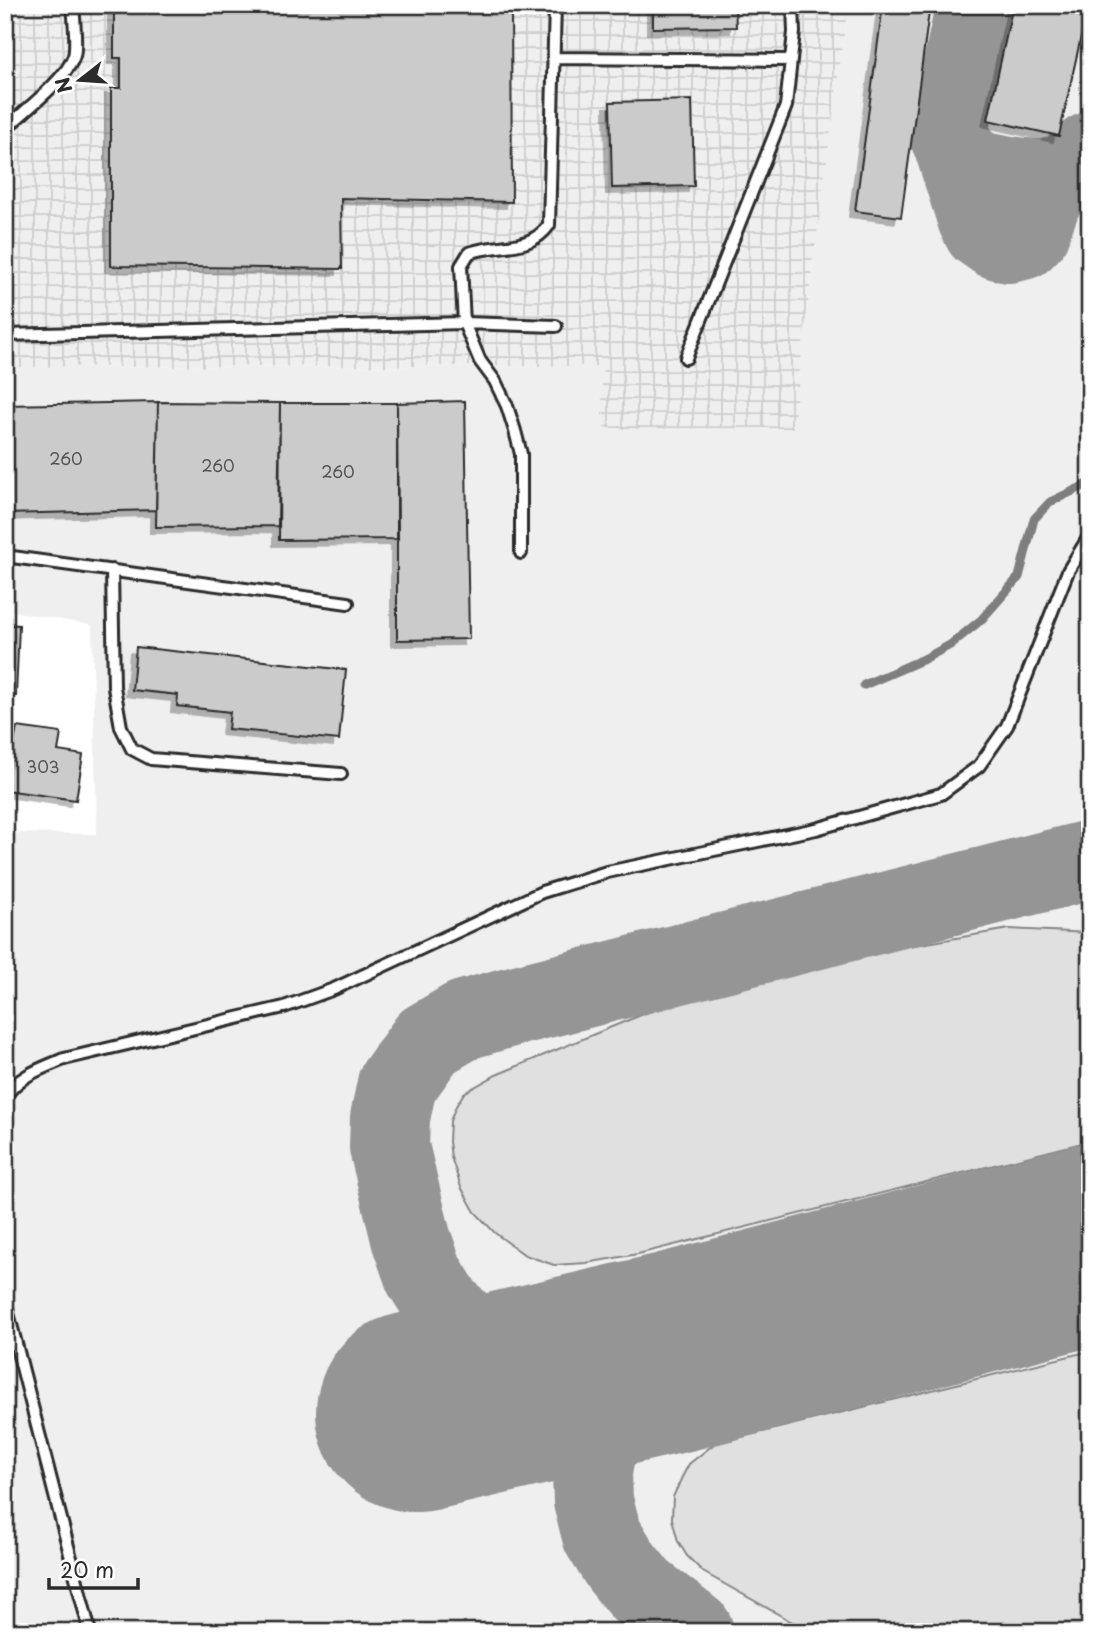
<svg xmlns="http://www.w3.org/2000/svg" width="1095" height="1637" viewBox="0 0 1095 1637" font-family="'Playpen Sans',sans-serif">
<style>
.built{fill:#efefef}
.industrial{fill:url(#industrial-grid)}
.grass{fill:#e0e0e0;stroke:#868686;stroke-width:2}
.lines{fill:none;stroke-linecap:round;stroke-linejoin:round}
.stream{stroke:#7e7e7e;stroke-width:9}
.taxiway{stroke:#959595;stroke-width:80}
.runway{stroke:#959595;stroke-width:200}
.building{fill:#cbcbcb;stroke:#2b2b2b;stroke-width:2;filter:url(#shadow)}
.lane-casing{stroke:#2b2b2b;stroke-width:16}
.lane{stroke:#fff;stroke-width:10}
.labels{text-anchor:middle;dominant-baseline:central;stroke-width:7;stroke-linejoin:round;paint-order:stroke}
.number-label{font-size:16px;fill:#535353}
</style>
<defs>
<pattern id="industrial-grid" width="8" height="8" patternUnits="userSpaceOnUse" patternTransform="scale(1.75)"><rect width="8" height="8" fill="#efefef"/><path d="M0 4h8M4 0v8" fill="none" stroke="#cdcdcd"/></pattern>
<filter id="shadow"><feDropShadow dx="-6" dy="6" stdDeviation="0" flood-color="#0004"/></filter>
</defs>
<rect width="100%" height="100%" fill="#fff"/>
<filter id="ink" filterUnits="userSpaceOnUse"><feTurbulence type="fractalNoise" baseFrequency=".0143" numOctaves="2"/><feDisplacementMap in="SourceGraphic" scale="14" xChannelSelector="R" yChannelSelector="G"/><feConvolveMatrix kernelMatrix="1 2 1 2 8 2 1 2 1" color-interpolation-filters="sRGB"/></filter>
<g filter="url(#ink)">
<!-- built -->
<path class="built" d="M848,5H1090V1632H5V833L97,834L92,625L5,610V367L602,366V426L793,428L820,206Z"/>
<!-- industrial -->
<path class="industrial" d="M5,5H848L812,271L793,428L611,429L602,426V366L5,367Z"/>
<!-- grass -->
<path class="grass" d="M1009,929L1090,933V1141L638,1254L586,1263L554,1265L525,1255L495,1233L475,1212L461,1187L451,1157L449,1142L450,1121L456,1106L464,1093L496,1075L609,1028L646,1013L713,992L880,951Z
M1090,1351V1632H810L703,1572L687,1556L678,1541L672,1519L673,1497L682,1477L689,1464L714,1444Z"/>
<g class="lines">
<!-- stream -->
<path class="stream" d="M864,685L924,659L950,645L981,620L1019,577L1034,519L1050,502L1090,483"/>
<!-- taxiway -->
<path class="taxiway" d="M976,5L948,132L954,146L966,161L979,170L1008,176L1043,180L1060,175L1070,171L1090,152
M954,146L977,218L983,230L996,239L1009,243L1022,240L1029,233L1043,196L1060,175
M675,1352L613,1409L597,1442L592,1473L593,1501L602,1535L621,1566L641,1591L694,1632
M595,1370L520,1363L490,1348L469,1333L444,1307L424,1275L411,1238L389,1147L390,1118L397,1084L428,1041L464,1020L510,1007L1090,860"/>
<!-- runway -->
<path class="runway" d="M416,1412L675,1352L1090,1244"/>
</g>
<!-- building -->
<path class="building" d="M114,5H511L512,202L341,198L342,269L111,266V88H121V58H114Z
M653,5H735L736,27L653,28Z
M883,5H930L901,217L855,211Z
M1013,5H1088L1059,136L988,120Z
M692,100L694,186L612,188L610,102Z
M465,401L469,639L397,640V403Z
M158,402L156,510L5,514V405Z
M158,402L280,403L278,526L156,527Z
M280,403H397L398,539L279,540Z
M5,624L19,625L16,696L5,695Z
M136,647L346,670L339,740L228,729L230,712L177,706L178,695L132,690Z
M17,727L61,733L58,751L83,755L76,800L5,790Z"/>
<g class="lines">
<!-- lane casing -->
<g class="lane-casing">
<path id="lane" d="M553,58L791,60
M5,129C24,111 66,80 74,56C77,45 74,17 73,5
M5,335L464,323L461,266L469,253C498,242 529,253 549,225L555,5
M686,358L786,106L794,32L793,5
M521,553V454L515,431L507,406L495,381L480,361L464,323L556,326
M5,556L348,603
M112,570L114,687L121,727L132,749L151,759L341,774
M5,1097C18,1076 42,1068 64,1059L284,1007L334,989L542,892L607,872L816,829L941,794L979,766L1007,726L1068,571L1090,535
M5,1301L90,1632"/>
</g>
<!-- lane -->
<use href="#lane" class="lane"/>
</g>
</g>
<g class="labels">
<!-- number labels -->
<g class="number-label">
<text x="66" y="458">260</text>
<text x="218" y="465">260</text>
<text x="338" y="471">260</text>
<text x="43" y="766">303</text>
</g>
</g>
<!-- margin -->
<rect width="1095" height="1637" fill="none" stroke="#fff" stroke-width="28"/>
<rect x="14" y="14" width="1067" height="1609" fill="none" stroke="#2b2b2b" stroke-width="2.5" filter="url(#ink)"/>
<!-- north arrow -->
<g transform="translate(80 80) rotate(253)" stroke="#ffffff" stroke-width="5" paint-order="stroke">
<path d="M0-5L12 26L0 18L-12 26Z" fill="#2b2b2b"/>
<text y="-10" font-size="19" font-weight="bold" text-anchor="middle" fill="#2b2b2b">N</text>
</g>
<!-- scale -->
<path d="M49 1578v10h89v-10" fill="none" stroke="#2b2b2b" stroke-width="3.5"/>
<text x="60" y="1578" font-size="21" fill="#2b2b2b" stroke="#ffffff" stroke-width="5" paint-order="stroke">20 m</text>
</svg>
